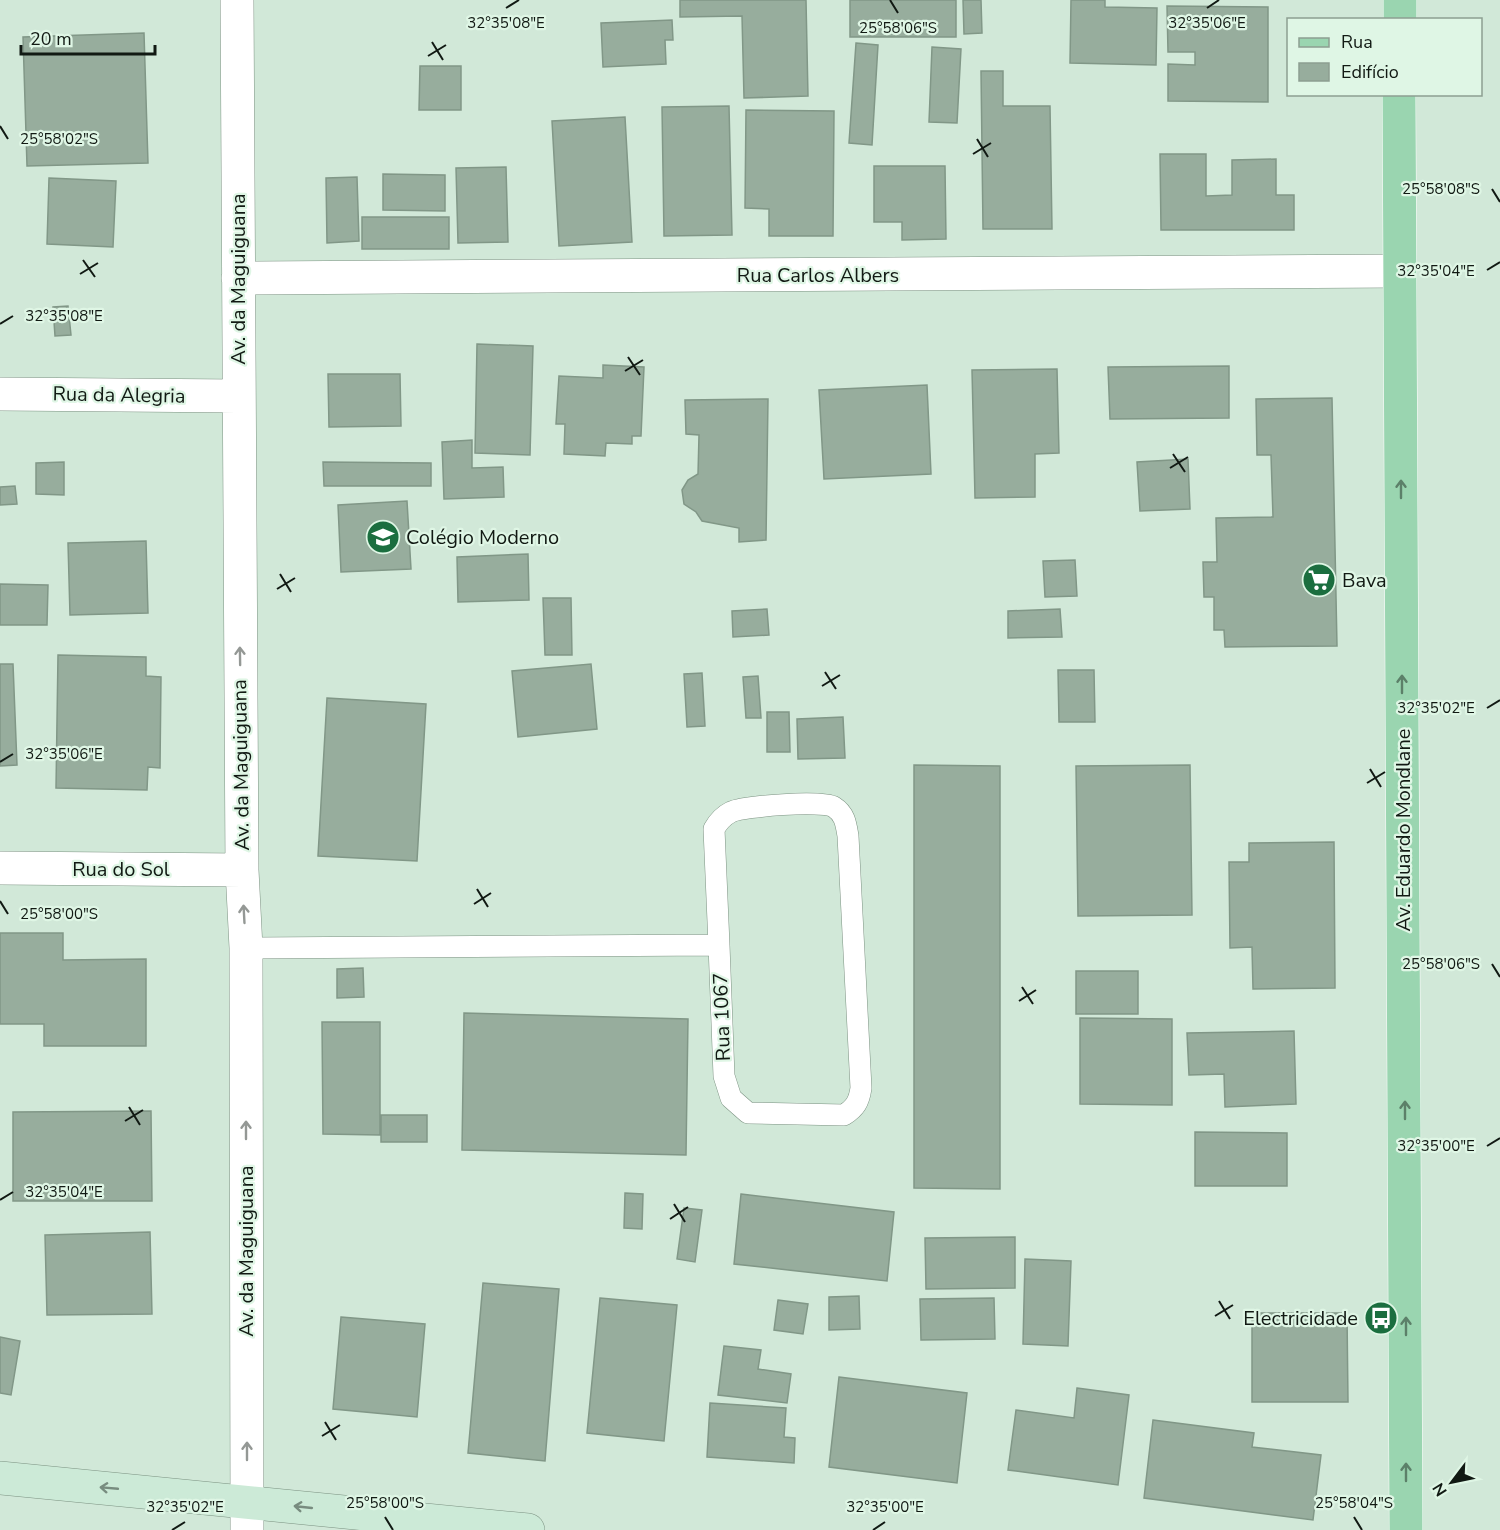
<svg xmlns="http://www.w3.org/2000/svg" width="1500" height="1530" viewBox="0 0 1500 1530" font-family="'Nunito Sans',sans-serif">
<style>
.building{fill:#97ad9d;stroke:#819787;stroke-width:1.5}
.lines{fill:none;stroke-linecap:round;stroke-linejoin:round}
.lane-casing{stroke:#7c9282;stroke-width:22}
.street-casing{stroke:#7c9282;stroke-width:34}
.secondary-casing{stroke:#7c9282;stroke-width:34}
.primary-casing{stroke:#fff;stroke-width:34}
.lane{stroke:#fff;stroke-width:21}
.street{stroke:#fff;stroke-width:33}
.secondary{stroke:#ccead7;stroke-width:33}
.primary{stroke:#9ad5b0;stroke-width:33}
.oneway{stroke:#5c8069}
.oneway2{stroke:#949895}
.oneway3{stroke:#788c7f}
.ticks{fill:none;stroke:#111913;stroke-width:2}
.labels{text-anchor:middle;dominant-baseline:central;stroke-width:4.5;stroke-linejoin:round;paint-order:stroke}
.street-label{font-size:20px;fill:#111913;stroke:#dff6e5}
.poi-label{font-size:20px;fill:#111913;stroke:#dff6e5;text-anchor:start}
.ticks-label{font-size:15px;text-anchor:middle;fill:#111913;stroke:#dff6e5;stroke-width:4.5;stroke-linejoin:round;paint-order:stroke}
</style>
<rect width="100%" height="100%" fill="#d1e8d8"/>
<!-- building -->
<path class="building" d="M680,0H806L808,96L744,98L742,16L680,17Z
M850,0H956V37H850Z
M963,0H981L982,33L964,34Z
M1071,0H1105V7L1157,8L1156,65L1070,63Z
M1167,6L1268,7V102L1168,101V64L1195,65V52H1168Z
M672,20L673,40H665L666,64L603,67L601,23Z
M144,33L148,163L27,166L23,37Z
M856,43L878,45L872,145L849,143Z
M932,47L961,49L957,123L929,122Z
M420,66H461V110H419Z
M981,71H1003V106H1050L1052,229H983Z
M729,106L732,235L664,236L662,107Z
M746,110L834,111L833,236H769V209L745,208Z
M625,117L632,242L559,246L552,121Z
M1160,154H1206V196L1232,195V160L1276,159V195H1294V230H1161Z
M874,166H945L946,239L902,240V222H874Z
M506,167L508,242L458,243L456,168Z
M383,174L445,175V211L383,210Z
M357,177L359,241L327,243L326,178Z
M49,178L116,181L113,247L47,244Z
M362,217H449V249H362Z
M68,306L71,335L55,336L53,307Z
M477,344L533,346L530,455L475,453Z
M603,365L644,367L641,436H632V444L606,443L605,456L564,454L565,424H556L559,376L603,378Z
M1229,366V418L1110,419L1108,367Z
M1057,369L1059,453L1035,454V497L975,498L972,370Z
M328,374H400L401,426L329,427Z
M927,385L931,474L824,479L819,390Z
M1332,398L1337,646L1225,647L1224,630H1214V597H1204L1203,562H1217L1216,518L1273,517L1271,455H1257L1256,399Z
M768,399L766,540L739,542V528L702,521L696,512L684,504L682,490L688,480L698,474L699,435L686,434L685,400Z
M472,440V468L503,467L504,497L444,499L442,442Z
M1188,459L1190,509L1140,511L1137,462Z
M64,462V495L36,494V463Z
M323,462L431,463V486H324Z
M15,486L17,504L0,505V487Z
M407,501L411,569L341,572L338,505Z
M146,541L148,613L70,615L68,543Z
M528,554L529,600L458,602L457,557Z
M1075,560L1077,596L1045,597L1043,561Z
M0,584L48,585L47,625H0Z
M543,598H571L572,655H545Z
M767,609L769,635L733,637L732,611Z
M1060,609L1062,637L1008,638V611Z
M58,655L146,657V676L161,677L160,768L148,767L147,790L56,788Z
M0,664H13L17,765L0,766Z
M591,664L597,729L518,737L512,671Z
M1058,670H1094L1095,722H1059Z
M702,673L705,726L687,727L684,674Z
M758,676L761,718H746L743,677Z
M327,698L426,704L417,861L318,856Z
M767,712H789L790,752H767Z
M843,717L845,758L798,759L797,719Z
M914,765L1000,766V1189L914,1188Z
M1190,765L1192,915L1078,916L1076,766Z
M1334,842L1335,988L1253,989L1252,947L1230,948L1229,862H1249V843Z
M0,933H63V960L146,959V1046H44V1024H0Z
M363,968L364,997L337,998V969Z
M1076,971H1138V1014H1076Z
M464,1013L688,1019L686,1155L462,1150Z
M1080,1018L1172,1019V1105L1080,1104Z
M322,1022H380V1135L323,1134Z
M1294,1031L1296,1104L1225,1107L1224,1074L1189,1075L1187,1033Z
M151,1111L152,1201H13V1112Z
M381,1115H427V1142H381Z
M1195,1132L1287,1133V1186H1195Z
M625,1193L643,1194L642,1229L624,1228Z
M741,1194L894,1212L887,1281L734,1264Z
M684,1208L702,1210L695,1262L677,1259Z
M150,1232L152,1314L47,1315L45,1235Z
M1015,1237V1288L926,1289L925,1238Z
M1025,1259L1071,1261L1068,1346L1023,1344Z
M483,1283L559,1289L545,1461L468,1453Z
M859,1296L860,1329L829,1330V1297Z
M600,1298L677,1305L664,1441L587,1433Z
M994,1298L995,1339L921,1340L920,1299Z
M778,1300L808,1304L803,1334L774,1330Z
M1252,1313H1347L1348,1402H1252Z
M341,1317L425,1324L417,1417L333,1409Z
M0,1337L20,1341L11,1395L0,1393Z
M724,1346L761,1350L758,1369L791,1374L787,1403L718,1395Z
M839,1377L967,1393L957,1483L829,1467Z
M1077,1388L1129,1395L1118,1485L1008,1470L1016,1410L1074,1418Z
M710,1403L786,1408L784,1437L795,1438L794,1463L707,1457Z
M1153,1420L1254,1433L1252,1447L1321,1455L1313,1520L1144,1498Z"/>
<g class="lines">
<!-- lane casing -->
<g class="lane-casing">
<path id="lane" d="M246,948L719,945L724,1076L731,1098L748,1113L844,1115C855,1108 859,1102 861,1088L848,836C846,824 845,814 834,807C822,800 744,806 731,812C723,816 718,822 714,829L719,945"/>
</g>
<!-- street casing -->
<g class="street-casing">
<path id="street" d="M237,0L242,870L246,948L247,1530
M238,278L1399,271
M0,394L237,396
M0,868L242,870"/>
</g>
<!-- secondary casing -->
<g class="secondary-casing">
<path id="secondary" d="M0,1478L528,1530"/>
</g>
<!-- primary casing -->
<g class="primary-casing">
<path id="primary" d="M1400,20V0
M1399,94L1406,1530"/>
</g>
<!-- lane -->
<use href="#lane" class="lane"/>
<!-- street -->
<use href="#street" class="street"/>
<!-- secondary -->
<use href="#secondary" class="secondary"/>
<!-- primary -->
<use href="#primary" class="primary"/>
</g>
<!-- one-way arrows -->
<defs><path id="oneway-shaft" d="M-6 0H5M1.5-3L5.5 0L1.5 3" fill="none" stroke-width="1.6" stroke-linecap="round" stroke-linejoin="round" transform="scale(1.5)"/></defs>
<g class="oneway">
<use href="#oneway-shaft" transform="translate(1401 489) rotate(-90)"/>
<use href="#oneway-shaft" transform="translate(1402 684) rotate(-90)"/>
<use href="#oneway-shaft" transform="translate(1405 1110) rotate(-90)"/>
<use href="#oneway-shaft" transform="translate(1406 1326) rotate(-90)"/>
<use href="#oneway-shaft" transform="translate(1406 1472) rotate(-90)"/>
</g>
<g class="oneway2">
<use href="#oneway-shaft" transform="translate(240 656) rotate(-91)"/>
<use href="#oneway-shaft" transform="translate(244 914) rotate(-93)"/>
<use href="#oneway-shaft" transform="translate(246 1130) rotate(-90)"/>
<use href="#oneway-shaft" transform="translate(247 1451) rotate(-90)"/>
</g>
<g class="oneway3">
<use href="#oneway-shaft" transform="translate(109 1488) rotate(-175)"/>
<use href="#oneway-shaft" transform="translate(303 1507) rotate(-174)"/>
</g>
<!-- ticks -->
<path class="ticks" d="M890,0L898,13M506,8L519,0M1207,8L1219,0M432,42L443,60M428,56L446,45M0,126L8,139M977,139L988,157M973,154L991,143M1492,189L1500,202M83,260L95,277M1487,270L1500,262M80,274L98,263M0,324L13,316M628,357L640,375M625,371L643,360M1173,454L1185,472M1170,468L1188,457M280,574L291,592M277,589L295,578M825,672L836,689M822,686L840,675M1487,708L1500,700M0,762L13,754M1370,769L1381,787M1367,783L1385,772M477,889L488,907M0,901L8,914M474,904L491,893M1492,964L1500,977M1022,987L1033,1004M1019,1001L1036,990M129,1107L140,1125M125,1121L143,1110M1487,1146L1500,1138M0,1200L13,1192M674,1204L685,1222M670,1219L688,1207M1219,1301L1230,1319M1215,1316L1233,1305M325,1422L336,1440M322,1436L340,1425M385,1517L393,1530M1354,1517L1362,1530M172,1530L185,1522M873,1530L885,1522"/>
<!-- icons -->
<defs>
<g id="school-disc" transform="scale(1.725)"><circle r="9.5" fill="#1b6e3f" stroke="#dff6e5"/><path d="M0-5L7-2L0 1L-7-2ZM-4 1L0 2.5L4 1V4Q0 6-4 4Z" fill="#fff"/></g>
<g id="supermarket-disc" transform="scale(1.725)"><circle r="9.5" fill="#1b6e3f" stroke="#dff6e5"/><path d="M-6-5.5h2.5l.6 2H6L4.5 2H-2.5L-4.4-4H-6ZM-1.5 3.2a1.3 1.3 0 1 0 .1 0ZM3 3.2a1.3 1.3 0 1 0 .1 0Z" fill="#fff"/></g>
<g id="bus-disc" transform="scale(1.725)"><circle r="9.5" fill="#1b6e3f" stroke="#dff6e5"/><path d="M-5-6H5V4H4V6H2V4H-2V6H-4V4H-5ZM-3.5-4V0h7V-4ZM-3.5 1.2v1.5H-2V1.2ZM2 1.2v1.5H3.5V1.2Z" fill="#fff"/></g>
</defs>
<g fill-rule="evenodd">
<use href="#school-disc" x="383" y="537"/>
<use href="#supermarket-disc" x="1319" y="580"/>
<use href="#bus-disc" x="1381" y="1318"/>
</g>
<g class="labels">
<!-- street labels -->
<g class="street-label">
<text x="818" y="275">Rua Carlos Albers</text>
<text transform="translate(238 279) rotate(-90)">Av. da Maguiguana</text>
<text transform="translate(119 395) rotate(1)">Rua da Alegria</text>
<text transform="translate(241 765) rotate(-91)">Av. da Maguiguana</text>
<text transform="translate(1403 830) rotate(-90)">Av. Eduardo Mondlane</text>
<text x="121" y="869">Rua do Sol</text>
<text transform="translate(722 1017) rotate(-92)">Rua 1067</text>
<text transform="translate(246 1251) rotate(-90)">Av. da Maguiguana</text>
</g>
<!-- poi labels -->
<g class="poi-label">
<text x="406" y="537">Colégio Moderno</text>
<text x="1342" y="580">Bava</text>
<text x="1358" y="1318" text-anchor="end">Electricidade</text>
</g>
</g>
<g class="ticks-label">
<text x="506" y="28">32°35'08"E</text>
<text x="1207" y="28">32°35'06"E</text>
<text x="898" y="33">25°58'06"S</text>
<text x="59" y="144">25°58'02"S</text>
<text x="1441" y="194">25°58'08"S</text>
<text x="1436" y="276">32°35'04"E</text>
<text x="64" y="321">32°35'08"E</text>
<text x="1436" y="713">32°35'02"E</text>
<text x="64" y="759">32°35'06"E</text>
<text x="59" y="919">25°58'00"S</text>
<text x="1441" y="969">25°58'06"S</text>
<text x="1436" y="1151">32°35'00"E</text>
<text x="64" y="1197">32°35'04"E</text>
<text x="385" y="1508">25°58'00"S</text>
<text x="1354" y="1508">25°58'04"S</text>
<text x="185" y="1512">32°35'02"E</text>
<text x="885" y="1512">32°35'00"E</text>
</g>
<!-- legend -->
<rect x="1287" y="18" width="195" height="78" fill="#dff6e5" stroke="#8d9e91" stroke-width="1.5"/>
<rect x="1299" y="38" width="30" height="9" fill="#9ad5b0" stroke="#8d9e91" stroke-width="1.5"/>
<text x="1341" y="48" font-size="18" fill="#111913">Rua</text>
<rect x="1299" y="63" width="30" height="18" fill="#97ad9d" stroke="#8d9e91" stroke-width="1.5"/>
<text x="1341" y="78" font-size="18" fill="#111913">Edifício</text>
<!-- north arrow -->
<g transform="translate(1452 1482) rotate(238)" stroke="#dff6e5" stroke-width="4.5" paint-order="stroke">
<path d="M0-4.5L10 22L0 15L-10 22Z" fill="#111913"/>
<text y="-9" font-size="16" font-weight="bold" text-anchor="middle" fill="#111913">N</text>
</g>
<!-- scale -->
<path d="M21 45v9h134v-9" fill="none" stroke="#111913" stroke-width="3"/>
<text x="30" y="45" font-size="18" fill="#111913" stroke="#dff6e5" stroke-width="4.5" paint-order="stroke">20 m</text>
</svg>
